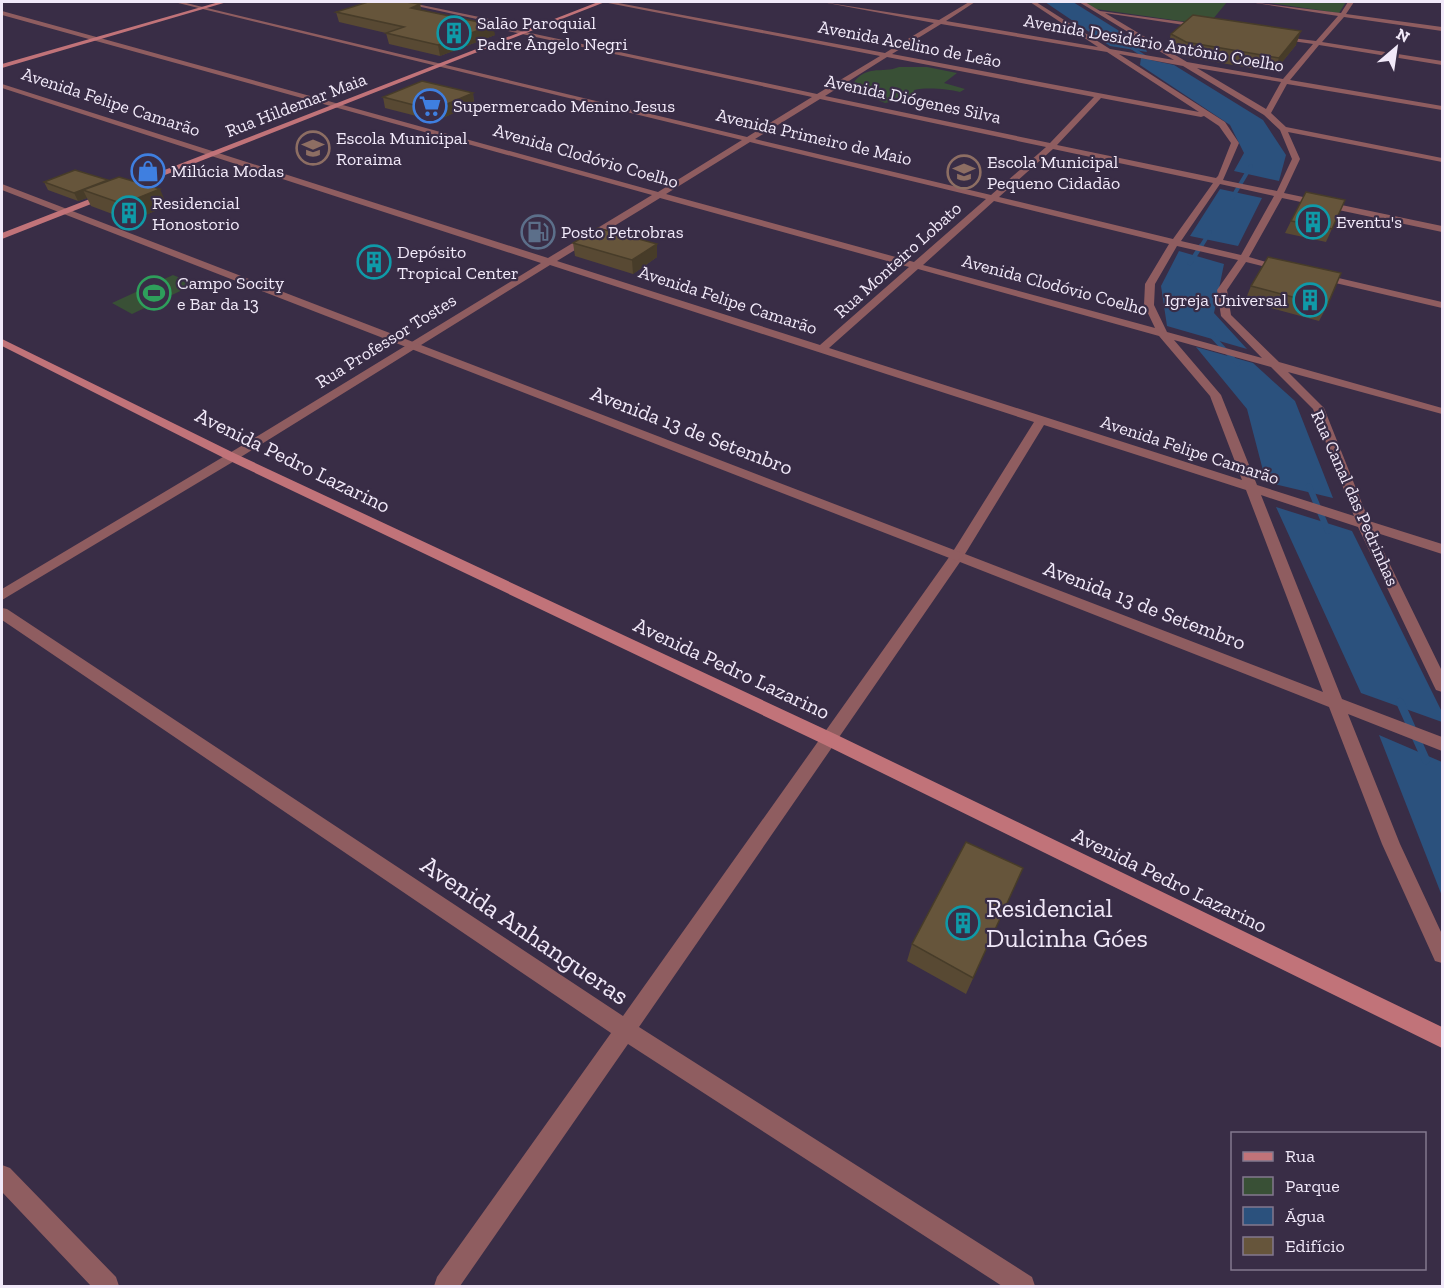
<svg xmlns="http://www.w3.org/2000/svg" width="1444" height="1288" viewBox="0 0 1444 1288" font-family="'Zilla Slab',serif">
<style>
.green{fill:#395036}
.water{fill:#2b517d}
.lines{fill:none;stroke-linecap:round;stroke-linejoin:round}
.stream-far4{stroke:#2b517d;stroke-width:3}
.stream-far3{stroke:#2b517d;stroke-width:4}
.stream-far2{stroke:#2b517d;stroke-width:4.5}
.stream-far1{stroke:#2b517d;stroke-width:6}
.stream{stroke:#2b517d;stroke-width:8}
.minor{fill:#8f5d60;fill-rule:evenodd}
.tertiary{fill:#8f5d60;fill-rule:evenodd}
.secondary{fill:#c17379;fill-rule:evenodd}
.wall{fill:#584933}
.shaded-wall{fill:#473c29}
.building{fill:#66553b;stroke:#473c29;stroke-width:1.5}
.labels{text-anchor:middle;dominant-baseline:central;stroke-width:4.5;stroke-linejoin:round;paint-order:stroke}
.far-poi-label{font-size:18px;fill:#f1e9f9;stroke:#392d46;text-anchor:start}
.far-street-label{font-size:18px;fill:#f1e9f9;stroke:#392d46}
.street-label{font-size:21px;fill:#f1e9f9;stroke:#392d46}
.near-poi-label{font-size:26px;fill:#f1e9f9;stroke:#392d46;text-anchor:start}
.near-street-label{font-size:26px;fill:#f1e9f9;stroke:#392d46}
</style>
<rect width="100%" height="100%" fill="#392d46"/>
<!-- green -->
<path class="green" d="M1085,2H1227L1208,25L1096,9Z
M1264,2H1346L1339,13Z
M899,67H927L957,73L944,83L965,89L960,92C947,89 928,87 914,90L913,97L885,103L851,88C862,63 883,74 899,67Z
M173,275L195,284L132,314L112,303Z"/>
<!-- water -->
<path class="water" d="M1045,2H1073L1145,47L1147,52L1110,46Z
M1141,58L1174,65L1263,120L1286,155L1279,181L1234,171L1244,153L1230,125L1140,65Z
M1220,189L1262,198L1238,246L1190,236Z
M1179,251L1224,264L1214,313L1247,349L1167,326L1161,286Z
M1196,347L1253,363L1295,401L1333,498L1266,482L1247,409Z
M1276,507L1352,531L1442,712V722L1361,693Z
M1379,735L1442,762V896Z"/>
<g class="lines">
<!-- stream-far4 -->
<path class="stream-far4" d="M1129,46L1150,60"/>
<!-- stream-far3 -->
<path class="stream-far3" d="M1232,198L1251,166
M1200,248L1210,232"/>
<!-- stream-far2 -->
<path class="stream-far2" d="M1190,263L1201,246
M1211,335L1238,364"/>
<!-- stream-far1 -->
<path class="stream-far1" d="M1309,486L1328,531"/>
<!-- stream -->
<path class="stream" d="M1400,702L1426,760"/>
<!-- minor -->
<path class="minor" d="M174,2H182L747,137L812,97L471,23L474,21L817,94L880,56L603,2H613L885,53L934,23L822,2L939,20L969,2H975L946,21L1098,47L1030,2H1036L1110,49L1174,60L1079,2H1085L1100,11L1206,25L1204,28L1105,13L1187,62L1283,79L1313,44L1278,39L1276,36L1316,41L1338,16L1249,2L1341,13L1348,2H1354L1346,14L1442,27V31L1344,17L1322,42L1442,61V65L1319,45L1290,80L1442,106V110L1287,84L1271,113L1286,127L1442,158V162L1288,132L1300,159L1284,193L1442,226V232L1282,198L1249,257L1287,268L1282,271L1246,262L1227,290L1231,315L1279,362L1442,408V414L1288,372L1324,408L1369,521L1442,544V554L1374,532L1442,671V692L1436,690L1434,686L1358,527L1261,495L1342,699L1442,737V751L1348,714L1400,844L1442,934V963L1435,961L1382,844L1329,707L960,562L639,1027L1032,1277L1035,1286H1002L628,1044L460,1286H434L437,1277L611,1033L2,620V608L7,609L623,1016L952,553L1034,422L550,265L236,460L2,600V589L228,454L541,263L2,88V84L548,258L652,195L2,15V11L658,192L742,140ZM941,24L1107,52L1199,112L892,54ZM1119,54L1183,66L1264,115L1280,130L1292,159L1277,191L1223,180L1239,143L1225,122ZM887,57L1094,97L1050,143L825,96ZM1197,68L1281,82L1266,109ZM1101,98L1201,117L1204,116L1219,126L1231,143L1218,176L1216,178L1057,145ZM820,99L1046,147L991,195L755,139ZM750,142L986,199L914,262L666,194ZM1053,149L1213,183L1173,239L999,197ZM1220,184L1274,196L1241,255L1181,241ZM660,198L909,267L820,345L557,261ZM994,201L1169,244L1145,284L1144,305L1155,328L923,265ZM1177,246L1238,260L1217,290L1221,316L1262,358L1167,332L1154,305L1155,284ZM918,269L1159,336L1210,396L1242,480L829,348ZM1174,340L1271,367L1313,409L1354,516L1257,485L1221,395ZM1044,425L1246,490L1323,692L965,554Z
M398,2H407L489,19L486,21Z
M1317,273L1442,302V308L1314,278L1312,276Z
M2,1165L10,1168L116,1277L119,1286H91L2,1192Z"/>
<!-- tertiary -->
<path class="tertiary" d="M2,184L962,553L964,556L957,561L952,559L2,190Z"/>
<!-- secondary -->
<path class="secondary" d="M219,2H227L2,68V64Z
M598,2H605L2,239V233Z
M2,339L236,454L835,734L1442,1027V1048L823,744L228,460L2,346Z"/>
</g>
<!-- wall -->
<path class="wall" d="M420,4L421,10L495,35L440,56L389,44L386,33L339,22L336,12Z
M1171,34L1296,45L1274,72L1181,56L1167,47Z
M473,93L474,104L436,121L385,108L383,97Z
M108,181L167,206L131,221L91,206L87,198L78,201L48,190L44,182Z
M1345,200L1326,242L1285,233L1291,221Z
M573,243L657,244V257L633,274L575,256Z
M1251,286L1327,306L1319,321L1245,301Z
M1023,868L966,994L907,961L912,944Z"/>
<!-- shaded-wall -->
<path class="shaded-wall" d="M420,4L422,15L411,8Z
M493,25L495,35L440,56L438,45Z
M1301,31L1296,45L1274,72L1279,58Z
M473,93L474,104L436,121L433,110Z
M108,180L83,190L87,198L78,201L74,193Z
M160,189L167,206L131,221L123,204Z
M657,244V257L633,274L632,260Z"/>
<!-- building -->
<path class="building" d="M368,2H406L420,4L411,8L493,25L438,45L386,33L404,27L336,12Z
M1193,15L1301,31L1279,58L1186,42L1171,34Z
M422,81L473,93L433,110L383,97Z
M75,170L108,180L74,193L44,182Z
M119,177L160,189L123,204L83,190Z
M1306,192L1345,200L1332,229L1291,221Z
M598,228L657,244L632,260L573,243Z
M1268,257L1341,273L1327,306L1251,286Z
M966,842L1023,868L973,978L912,944Z"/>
<!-- icons -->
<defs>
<g id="building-ring" transform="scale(1.725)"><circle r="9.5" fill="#392d46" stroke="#0f9aa8" stroke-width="1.5"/><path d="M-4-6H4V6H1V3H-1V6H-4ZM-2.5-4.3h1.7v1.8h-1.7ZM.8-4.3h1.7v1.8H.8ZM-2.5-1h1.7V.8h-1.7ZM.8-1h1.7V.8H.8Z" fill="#0f9aa8"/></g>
<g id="supermarket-ring" transform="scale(1.725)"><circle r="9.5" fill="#392d46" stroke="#3f7fe0" stroke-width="1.5"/><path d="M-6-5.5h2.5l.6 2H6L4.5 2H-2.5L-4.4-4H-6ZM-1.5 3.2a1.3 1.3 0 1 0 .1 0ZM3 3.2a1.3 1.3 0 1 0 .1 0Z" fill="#3f7fe0"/></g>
<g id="school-ring" transform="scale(1.725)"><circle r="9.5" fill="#392d46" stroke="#8d6e63" stroke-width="1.5"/><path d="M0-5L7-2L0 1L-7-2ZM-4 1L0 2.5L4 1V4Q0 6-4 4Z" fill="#8d6e63"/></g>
<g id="shop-ring" transform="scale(1.725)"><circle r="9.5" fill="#392d46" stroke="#3f7fe0" stroke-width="1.5"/><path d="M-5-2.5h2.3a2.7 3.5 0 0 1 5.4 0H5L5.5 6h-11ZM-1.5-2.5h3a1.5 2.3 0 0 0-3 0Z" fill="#3f7fe0"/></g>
<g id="fuel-ring" transform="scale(1.725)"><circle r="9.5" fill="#392d46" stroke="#5c6f8a" stroke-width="1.5"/><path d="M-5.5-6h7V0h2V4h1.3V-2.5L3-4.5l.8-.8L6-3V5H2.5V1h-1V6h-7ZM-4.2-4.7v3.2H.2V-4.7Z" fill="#5c6f8a"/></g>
<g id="stadium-ring" transform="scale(1.725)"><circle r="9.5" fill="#392d46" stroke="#2e9e5b" stroke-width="1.5"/><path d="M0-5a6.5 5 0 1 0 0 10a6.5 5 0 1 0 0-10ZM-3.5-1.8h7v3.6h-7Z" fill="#2e9e5b"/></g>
</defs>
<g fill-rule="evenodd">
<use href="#building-ring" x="454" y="33"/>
<use href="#supermarket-ring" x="430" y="106"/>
<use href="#school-ring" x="313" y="148"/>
<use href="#shop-ring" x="148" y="171"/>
<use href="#school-ring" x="964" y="172"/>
<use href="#building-ring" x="129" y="213"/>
<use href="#building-ring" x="1313" y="222"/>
<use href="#fuel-ring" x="538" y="232"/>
<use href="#building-ring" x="374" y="262"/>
<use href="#stadium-ring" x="154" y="293"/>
<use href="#building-ring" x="1310" y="300"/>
<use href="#building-ring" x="963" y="923"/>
</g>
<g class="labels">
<!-- far-poi labels -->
<g class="far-poi-label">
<text x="477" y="23">Salão Paroquial<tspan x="477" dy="21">Padre Ângelo Negri</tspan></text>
<text x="453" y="106">Supermercado Menino Jesus</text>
<text x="336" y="138">Escola Municipal<tspan x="336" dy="21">Roraima</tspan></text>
<text x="987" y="162">Escola Municipal<tspan x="987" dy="21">Pequeno Cidadão</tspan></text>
<text x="171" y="171">Milúcia Modas</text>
<text x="152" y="203">Residencial<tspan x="152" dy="21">Honostorio</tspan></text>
<text x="1336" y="222">Eventu's</text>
<text x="561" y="232">Posto Petrobras</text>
<text x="397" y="252">Depósito<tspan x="397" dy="21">Tropical Center</tspan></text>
<text x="177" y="283">Campo Socity<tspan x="177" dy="21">e Bar da 13</tspan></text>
<text x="1287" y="300" text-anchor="end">Igreja Universal</text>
</g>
<!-- far-street labels -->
<g class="far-street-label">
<text transform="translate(1154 43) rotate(10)">Avenida Desidério Antônio Coelho</text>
<text transform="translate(910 44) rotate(11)">Avenida Acelino de Leão</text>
<text transform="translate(913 99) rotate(12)">Avenida Diógenes Silva</text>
<text transform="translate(111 102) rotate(18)">Avenida Felipe Camarão</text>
<text transform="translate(296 105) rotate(-21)">Rua Hildemar Maia</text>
<text transform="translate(814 137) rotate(13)">Avenida Primeiro de Maio</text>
<text transform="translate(586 156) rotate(16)">Avenida Clodóvio Coelho</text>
<text transform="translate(898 260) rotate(-42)">Rua Monteiro Lobato</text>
<text transform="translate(1055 285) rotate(15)">Avenida Clodóvio Coelho</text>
<text transform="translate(728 300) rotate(18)">Avenida Felipe Camarão</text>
<text transform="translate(386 341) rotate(-32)">Rua Professor Tostes</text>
<text transform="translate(1190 450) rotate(18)">Avenida Felipe Camarão</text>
<text transform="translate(1355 498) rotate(66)">Rua Canal das Pedrinhas</text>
</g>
<!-- street labels -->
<g class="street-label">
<text transform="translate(692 430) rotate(21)">Avenida 13 de Setembro</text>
<text transform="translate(293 460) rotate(26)">Avenida Pedro Lazarino</text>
<text transform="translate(1145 605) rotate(21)">Avenida 13 de Setembro</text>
<text transform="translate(732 668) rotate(25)">Avenida Pedro Lazarino</text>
<text transform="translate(1170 880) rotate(26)">Avenida Pedro Lazarino</text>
</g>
<!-- near-poi labels -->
<g class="near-poi-label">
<text x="986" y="908">Residencial<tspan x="986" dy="30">Dulcinha Góes</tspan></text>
</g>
<!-- near-street labels -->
<g class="near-street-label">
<text transform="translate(525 930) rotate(34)">Avenida Anhangueras</text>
</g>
</g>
<!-- border -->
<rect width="1444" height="1288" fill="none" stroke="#f1e9f9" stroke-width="6"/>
<!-- legend -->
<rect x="1231" y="1132" width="195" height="138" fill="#392d46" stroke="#83788e" stroke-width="1.5"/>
<rect x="1243" y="1152" width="30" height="9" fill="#c17379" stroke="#83788e" stroke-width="1.5"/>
<text x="1285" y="1162" font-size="18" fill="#f1e9f9">Rua</text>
<rect x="1243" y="1177" width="30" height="18" fill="#395036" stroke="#83788e" stroke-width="1.5"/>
<text x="1285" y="1192" font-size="18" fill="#f1e9f9">Parque</text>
<rect x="1243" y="1207" width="30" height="18" fill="#2b517d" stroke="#83788e" stroke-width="1.5"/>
<text x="1285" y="1222" font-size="18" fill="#f1e9f9">Água</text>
<rect x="1243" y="1237" width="30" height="18" fill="#66553b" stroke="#83788e" stroke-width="1.5"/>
<text x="1285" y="1252" font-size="18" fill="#f1e9f9">Edifício</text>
<!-- north arrow -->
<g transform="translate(1396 48) rotate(29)" stroke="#392d46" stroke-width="4.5" paint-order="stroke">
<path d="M0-4.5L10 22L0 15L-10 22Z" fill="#f1e9f9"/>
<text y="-9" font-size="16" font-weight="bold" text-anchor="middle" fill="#f1e9f9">N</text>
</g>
</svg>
